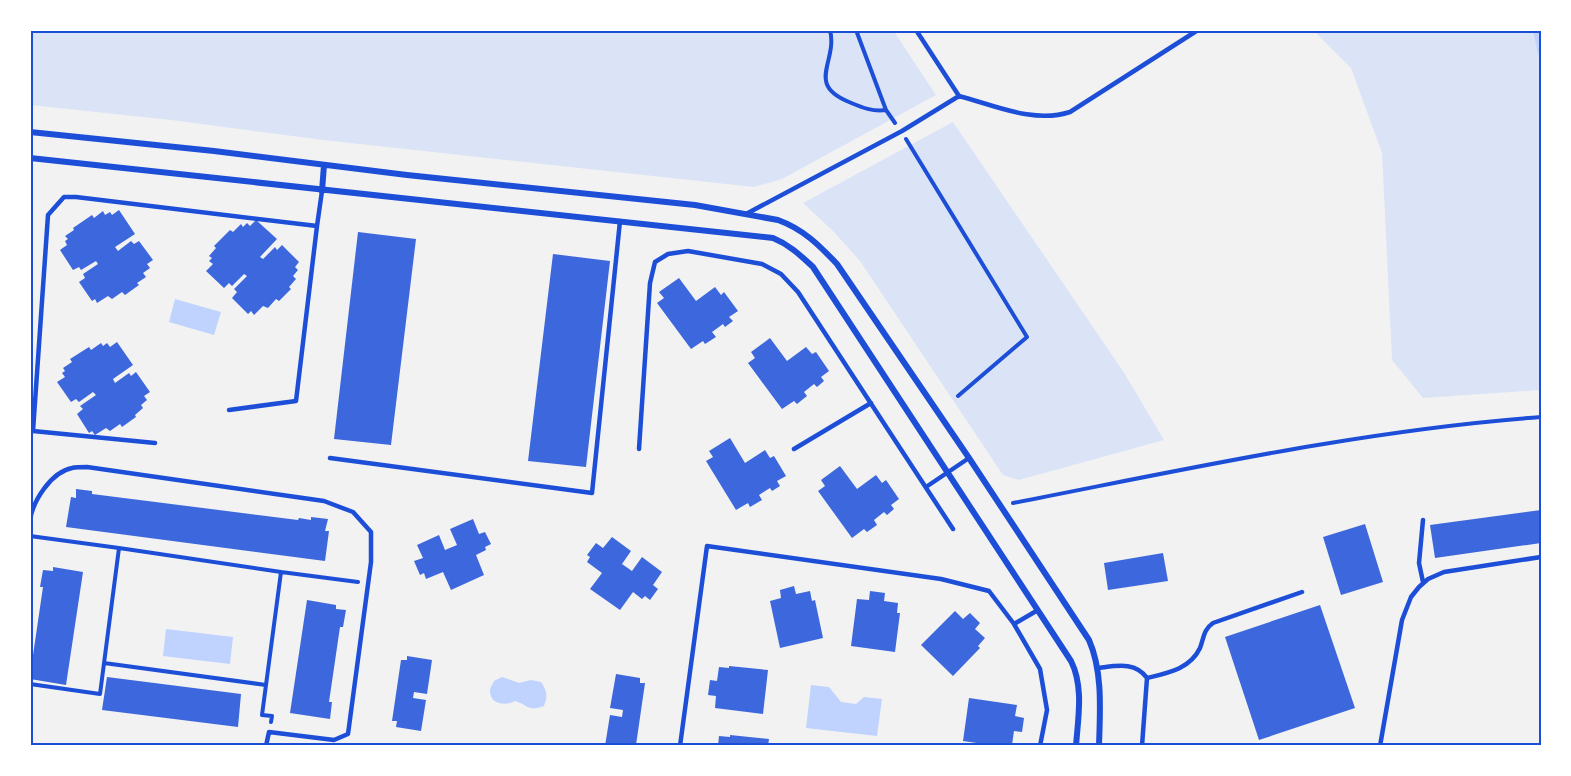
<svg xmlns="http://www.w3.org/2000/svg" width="1571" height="776" viewBox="0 0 1571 776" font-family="'Noto Sans',sans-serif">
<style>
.green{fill:#dbe4f7}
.water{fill:#bfd3fe}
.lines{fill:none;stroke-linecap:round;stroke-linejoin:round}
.stream{stroke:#bfd3fe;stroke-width:6}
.building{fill:#3d67dc}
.path{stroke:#1d4ed8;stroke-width:4}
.service{stroke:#1d4ed8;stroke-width:4.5}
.minor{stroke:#1d4ed8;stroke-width:6}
.neatline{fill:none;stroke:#1d4ed8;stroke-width:2}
</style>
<rect width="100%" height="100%" fill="#f2f2f2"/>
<!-- green -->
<path class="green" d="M30,30H893L936,95L782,179L754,187L323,140L171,120L30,105Z
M1313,30H1541V390L1423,398L1392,360L1382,153L1351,68Z
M953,122L1123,371L1164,440L1019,480L1003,475L860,261L833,231L803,203Z"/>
<!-- water -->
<path class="water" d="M175,299L221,312L214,335L169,322Z
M166,629L233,637L230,664L163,656Z
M502,677L519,683L531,680L541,682C547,691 548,696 544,706C528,712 528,705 515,701C506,706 490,705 490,691C490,687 493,684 494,681Z
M811,685L829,687L841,702L856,704L864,697L882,699L877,736L806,728Z"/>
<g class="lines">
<!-- stream -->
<path class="stream" d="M1536,30L1541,53"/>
</g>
<!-- building -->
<path class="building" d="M119,210L135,234L115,247L118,251L131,241L134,244L139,241L153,260L147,264L150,268L143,273L146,277L137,283L139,285L125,295L122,292L112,299L108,296L97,303L95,299L92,301L79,282L85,278L83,274L98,264L96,261L81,270L79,267L73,270L60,250L67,245L65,241L68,239L65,236L74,230L73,228L92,215L94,218L103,211L105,215L110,212L112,215Z
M256,220L277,239L260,257L263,259L275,247L277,250L282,245L299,262L295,267L298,270L293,276L296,279L289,287L291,289L279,301L276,299L268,308L263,306L254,315L251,311L248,314L232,298L237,292L234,289L247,276L244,274L232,286L229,283L224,288L206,271L213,264L209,261L212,258L209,256L216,248L214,246L230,230L233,232L241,224L243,227L247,223L250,226Z
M358,232L416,239L391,445L334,439Z
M553,254L610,261L586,467L528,461Z
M679,278L696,301L715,287L721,295L724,292L738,311L729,317L733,321L725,327L723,324L712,332L716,337L705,344L703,341L691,349L657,303L664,298L659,292Z
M770,338L787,361L806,347L812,354L816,352L829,371L821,377L824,381L817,387L814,384L804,392L807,396L797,404L794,401L782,409L748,363L755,358L751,352Z
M117,342L133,365L113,379L115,383L129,373L131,376L136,372L150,392L144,396L147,400L141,405L143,408L135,415L136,417L122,427L120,424L110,431L106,428L95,435L92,431L89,433L77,414L83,409L80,406L96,395L93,392L79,402L76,399L71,402L57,382L65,377L62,373L65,371L63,368L72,362L70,359L89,347L91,350L101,343L103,346L107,343L110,347Z
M730,438L745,463L765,450L770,458L774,456L786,476L777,481L780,486L772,491L770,488L759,495L762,500L750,507L748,503L736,510L706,461L713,457L709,451Z
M840,466L857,489L876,475L882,483L886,480L899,499L891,505L894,509L887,515L884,512L874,520L877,525L867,532L864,529L852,538L818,491L825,486L821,480Z
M76,489L92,491V494L298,520L299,518L311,520V517L328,519L325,531H329L325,561L66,527L71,497L76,498Z
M1541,510V543L1435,558L1430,525Z
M473,519L479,534L485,532L491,544L485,547L486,550L476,555L484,575L451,590L443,572L426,579L424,573L420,575L414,561L423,558L417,545L439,535L445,550L457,545L450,529Z
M1365,524L1383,582L1341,595L1323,537Z
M612,537L631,551L622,564L632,571L642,557L662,572L653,585L658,589L650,600L645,596L642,599L633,592L620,610L590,589L602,573L587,562L590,557L587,555L596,543L603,548Z
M1163,553L1168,581L1108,590L1104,563Z
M53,567L83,572L66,685L30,679V662H32L43,587H40L43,570L53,571Z
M794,586L796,594L810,591L812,601L815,600L823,638L780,648L770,601L781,598L780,590Z
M870,591L885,593L884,601L898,603L897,613H900L895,652L851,646L857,599L869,600Z
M307,600L336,605V609L346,610L343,627H340L329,702H332L330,719L290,713Z
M1320,605L1355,708L1259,740L1225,637Z
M955,611L963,619L970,613L980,623L975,629L985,638L978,646L980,648L953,676L921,645Z
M407,656L432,660L427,694L414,692L413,698L426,700L421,731L396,727L397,721H392L401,660H407Z
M729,666L768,670L763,714L715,708L716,696L708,695L710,680L717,681L719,667L729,668Z
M616,674L640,678V683H645L636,745L605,746L610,715L622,717L623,710L610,708Z
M107,677L241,694L238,727L102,710Z
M969,698L1017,705L1015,716L1024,718L1022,732L1014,731L1012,745L1002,744L1001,746H997L963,741Z
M730,735L769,739L768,746H718L719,736L730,737Z"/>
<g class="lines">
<!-- path -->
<path class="path" d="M830,30C838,62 805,84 849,102C861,107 872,112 886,110
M856,30L886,110L895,123
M906,139L1027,337L958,396
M1013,503C1188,469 1363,430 1541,417
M30,536L119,548
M281,572L358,582
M104,663L266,685
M30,684L100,694L119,548L281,572L262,715L272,716L271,722"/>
<!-- service -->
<path class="service" d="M916,30L959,96
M959,96C994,105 1034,124 1070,112L1198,30
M746,214L902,131L959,96
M229,410L296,401L317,226
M155,443L33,431L48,215L64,197H76L317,226L322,191
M639,449L650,283L655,262L668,254L688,251L762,264L781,274L798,292L953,529
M794,449L871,403
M330,458L592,493L620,221
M926,487L969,458
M30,520C33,501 51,472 72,468C76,467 82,467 87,467L324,501L353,512L371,532V562L348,734L334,740L269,732L266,746
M1423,520L1419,563L1423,582
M1014,624L1040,669L1047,710L1040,746
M1097,668C1116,666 1135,661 1147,678L1142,746
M1147,678C1168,673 1190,669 1200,648C1204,638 1203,630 1213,623L1302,592
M680,746L707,546L941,579L989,591L1014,624L1038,610
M1380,746L1402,620L1411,597L1419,587L1428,579L1444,572L1541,557"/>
<!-- minor -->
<path class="minor" d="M30,132L214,151L407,175L695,205L778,220C803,229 819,245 837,264L969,458L1089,640C1103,672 1100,711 1099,746
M30,158L773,238C790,245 800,255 813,267L1071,661C1084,687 1078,718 1076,746
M322,191L324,165"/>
</g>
<!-- border -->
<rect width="1571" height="776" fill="none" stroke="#ffffff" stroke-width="63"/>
<rect x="32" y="32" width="1508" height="712" class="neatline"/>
</svg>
